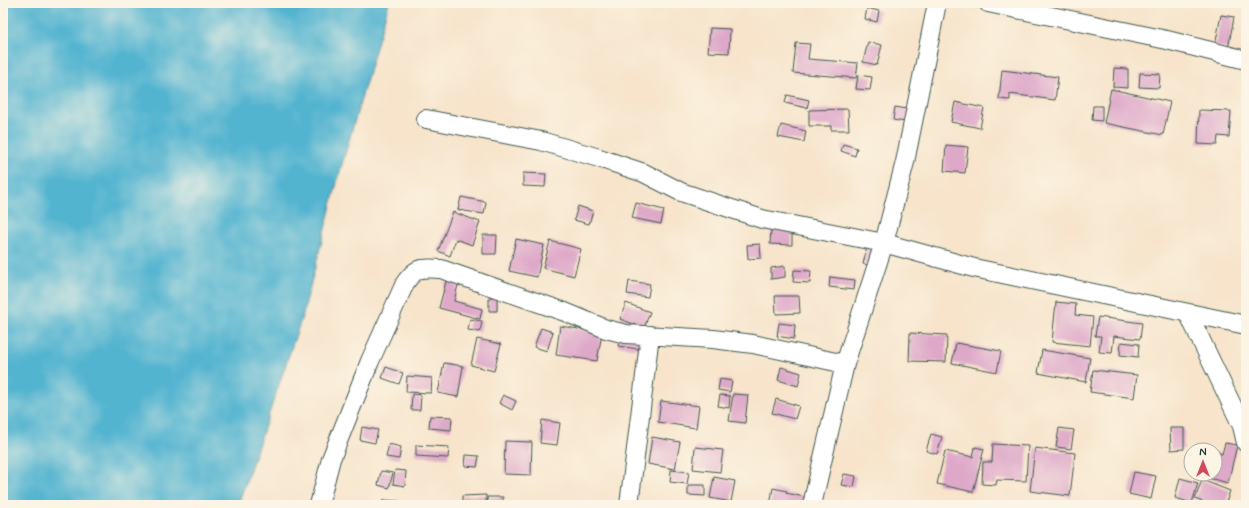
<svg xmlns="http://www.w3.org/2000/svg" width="1249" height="508" viewBox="0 0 1249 508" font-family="Mynerve,sans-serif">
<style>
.water{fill:#52b4d0;stroke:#387882}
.building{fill:#dea8c9}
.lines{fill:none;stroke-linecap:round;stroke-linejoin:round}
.minor-casing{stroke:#3f564b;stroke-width:20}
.minor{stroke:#fff;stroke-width:18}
</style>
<rect width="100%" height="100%" fill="#fcf5e5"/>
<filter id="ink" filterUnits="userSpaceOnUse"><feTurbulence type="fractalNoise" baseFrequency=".025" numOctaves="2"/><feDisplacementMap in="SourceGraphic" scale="8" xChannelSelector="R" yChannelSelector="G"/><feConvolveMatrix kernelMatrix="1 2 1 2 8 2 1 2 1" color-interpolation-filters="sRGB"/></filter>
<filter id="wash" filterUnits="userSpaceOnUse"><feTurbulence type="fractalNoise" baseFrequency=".012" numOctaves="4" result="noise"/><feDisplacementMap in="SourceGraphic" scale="16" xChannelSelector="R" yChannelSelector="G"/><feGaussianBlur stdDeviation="0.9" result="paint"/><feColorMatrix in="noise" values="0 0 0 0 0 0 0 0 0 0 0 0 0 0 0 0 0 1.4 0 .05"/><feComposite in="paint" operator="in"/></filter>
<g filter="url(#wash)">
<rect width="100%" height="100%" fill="#f7e4cb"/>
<!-- water -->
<path class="water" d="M3,3H389L339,175L303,314L238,505H3Z"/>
<g id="blocks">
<!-- building -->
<path class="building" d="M867,8L879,11L877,22L865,19Z
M1221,15L1234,17L1228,49L1215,46Z
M710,28L730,29L729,53L708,52Z
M868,42L882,45L877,65L863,62Z
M796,43L810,44L808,59L858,63L856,78L793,73Z
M1114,68L1128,69V88L1113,87Z
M1002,70L1058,77L1055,100L1010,94V100L999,99Z
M1140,73L1160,74L1159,88L1139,87Z
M858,75L872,77L870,90L856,89Z
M1111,89L1170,102L1163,135L1104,123Z
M787,95L809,100L807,108L785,103Z
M955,102L984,108L980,128L951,122Z
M1093,106H1102V121L1092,120Z
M895,107L914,110L912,123L893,120Z
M848,109L849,130H831V126H809V110Z
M1199,110L1231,111L1229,137L1218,136L1217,145L1198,144Z
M781,125L806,131L804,142L778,137Z
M843,144L857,148L855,156L841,151Z
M946,145L968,147L965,173L944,171Z
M523,173L546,174L545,187L523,186Z
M461,197L486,202L484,214L458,210Z
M636,203L664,210L661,224L632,218Z
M578,206L593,211L589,224L574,220Z
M453,212L480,222L472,245L456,239L450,256L438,251Z
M771,230H792V245L770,244Z
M483,235H497L496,254H483Z
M869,238L883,268L863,264Z
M516,239L544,245L537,277L509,271Z
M550,241L581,249L574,276L543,268Z
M760,244L761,258L748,259L747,245Z
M785,266V277L771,279V268Z
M794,270L811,271L810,283L793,282Z
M448,274L460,277L454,301L482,309L480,319L439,308Z
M830,277L855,280L854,290L829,287Z
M629,281L650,284L648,297L627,294Z
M775,296H799L800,313L776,314Z
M489,297H497V311H489Z
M1056,302L1076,304L1075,315L1093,317L1090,346L1052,342Z
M626,303L650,312L644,328L620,319Z
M1098,317L1142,323L1140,339L1114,336L1112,353L1099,352L1101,336H1095Z
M470,319L482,321L480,332L468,330Z
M779,323L795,325L794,339L777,336Z
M560,326L585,330L603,328L597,361L556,355Z
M541,328L553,332L547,351L534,347Z
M620,333L654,338L652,351L618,346Z
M910,333L947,335L946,362L909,361Z
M477,339L501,344L494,371L471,365Z
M1121,342L1139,344L1138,357L1120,355Z
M956,343L1001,351L997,372L952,363Z
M1042,350L1090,358L1086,382L1038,373Z
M444,363L463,366L458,397L438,393Z
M386,367L403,373L399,384L382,378Z
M781,367L801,373L798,386L778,380Z
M1093,370L1137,375L1134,398L1090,392Z
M407,376L432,378L431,393L406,392Z
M720,379L732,381L730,392L718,390Z
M412,394L421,395L420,410H411Z
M733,394L748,395L745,423L729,421Z
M503,395L516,401L512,410L499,403Z
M720,395L730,396L729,408L718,406Z
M776,399L799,406L795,419L772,413Z
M661,401L699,406L696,428L658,422Z
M430,416L452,417L451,430L429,428Z
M542,420L560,423L557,445L540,443Z
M362,427L378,430L375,443L360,440Z
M1059,428L1074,430L1071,449L1056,447Z
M1170,428H1184V449L1171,450Z
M931,434L942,437L937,454L926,451Z
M652,437L680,442L675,469L648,464Z
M505,441L532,442L531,475L504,474Z
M1225,443L1237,445L1228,483L1205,477L1206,474H1215V452L1222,454Z
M389,444L401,447L399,459L386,457Z
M993,444L1028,446L1026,481L997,480L996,485L982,484L983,462H992Z
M416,445L449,447L448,458L416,456Z
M695,447L723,450L720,472L693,469Z
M975,447L984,449L973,492L937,484L945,451L973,457Z
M1035,448L1075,453L1070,496L1030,491Z
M466,455L479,456L477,467L465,466Z
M395,470L406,471L405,486L393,484Z
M671,470L689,472L687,484L670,482Z
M381,471L393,473L389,488L378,485Z
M1134,472L1156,476L1151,499L1129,494Z
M844,474L856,476L854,487L841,485Z
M714,477L735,481L731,502L710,498Z
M1180,478L1198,483L1192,503L1175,498Z
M1202,480L1230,491L1225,505H1211L1195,499Z
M688,485H705V496L688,495Z
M773,488L787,491L786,493L809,498L808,505H770Z
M486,495V505H462V496Z
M487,497H503V505H488Z
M383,500L400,501V505H383Z"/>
</g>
</g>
<g filter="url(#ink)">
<use href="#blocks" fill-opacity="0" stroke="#3f564b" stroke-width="1"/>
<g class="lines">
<!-- minor casing -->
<g class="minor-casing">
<path id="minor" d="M988,3L1167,40L1246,60
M426,119L541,141L599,158L644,173L681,192L762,219L884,243L974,268L1246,325
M1188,313L1242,426L1246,443
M319,505L331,459L370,361L405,283C417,266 422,268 441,269L565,312L606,329L626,334L713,339L753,344L845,364
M629,505L650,335
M812,505L845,364L884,243L905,162L937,3"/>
</g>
<!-- minor -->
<use href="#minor" class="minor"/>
</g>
</g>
<!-- margin -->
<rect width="1249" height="508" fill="none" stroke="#fcf5e5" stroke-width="16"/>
<!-- north arrow -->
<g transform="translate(1203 462)"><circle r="19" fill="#fcf5e5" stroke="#a4ab9e"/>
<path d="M0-3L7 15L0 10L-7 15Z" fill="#d1495b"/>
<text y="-6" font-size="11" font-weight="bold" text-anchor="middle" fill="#1f3d34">N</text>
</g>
</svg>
